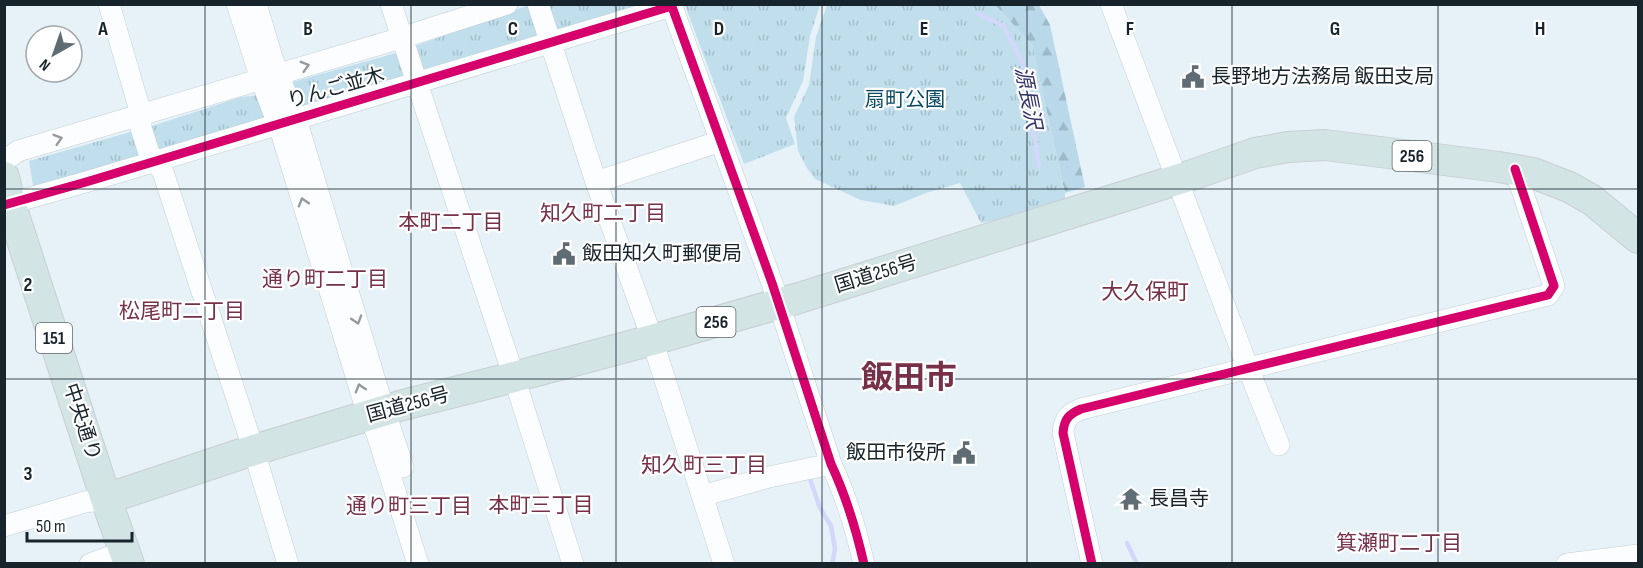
<svg xmlns="http://www.w3.org/2000/svg" width="1643" height="568" viewBox="0 0 1643 568" font-family="'Sofia Sans Condensed','Noto Sans JP',sans-serif">
<style>
.forest{fill:url(#forest-firs)}
.park{fill:url(#park-tufts)}
.lines{fill:none;stroke-linecap:round;stroke-linejoin:round}
.stream{stroke:#d3d7f9;stroke-width:4.5}
.minor-casing{stroke:#c2cfd5;stroke-width:22}
.highway-casing{stroke:#c8ced2;stroke-width:32}
.minor{stroke:#fbfdfe;stroke-width:21}
.highway{stroke:#d3e4e5;stroke-width:30}
.cycleway-casing{stroke:#fff;stroke-width:13}
.cycleway{stroke:#d6006c;stroke-width:9}
.oneway{stroke:#949b9f}
.grid{fill:none;stroke:#17242b;stroke-width:1.5;stroke-opacity:0.55}
.labels{text-anchor:middle;dominant-baseline:central;stroke-width:4.5;stroke-linejoin:round;paint-order:stroke}
.shield{fill:#fff;stroke:#5d666b;stroke-width:1.5}
.shield-label{font-size:18px;font-weight:bold;fill:#17242b}
.poi-label{font-size:20px;fill:#17242b;stroke:#fff;text-anchor:start}
.street-label{font-size:20px;fill:#17242b;stroke:#fff}
.park-label{font-size:20px;fill:#064a63;stroke:#fff}
.water-label{font-size:21px;font-style:italic;fill:#36346a;stroke:#fff}
.neighbourhood-label{font-size:21px;fill:#763148;stroke:#fff}
.quarter-label{font-size:22px;fill:#763148;stroke:#fff}
.town-label{font-size:32px;font-weight:bold;fill:#763148;stroke:#fff}
.grid-label{font-size:20px;text-anchor:middle;font-weight:bold;fill:#17242b;stroke:#fff;stroke-width:4.5;stroke-linejoin:round;paint-order:stroke}
</style>
<defs>
<pattern id="forest-firs" width="22" height="20" patternUnits="userSpaceOnUse" patternTransform="scale(1.5)"><rect width="22" height="20" fill="#b9d9ea"/><path d="M5 1l3.5 6h-7zM16 11l3.5 6h-7z" fill="#9ebac9"/></pattern>
<pattern id="park-tufts" width="24" height="20" patternUnits="userSpaceOnUse" patternTransform="scale(1.5)"><rect width="24" height="20" fill="#c0deec"/><path d="M3 7l-1-3M5 7V3M7 7l1-3M15 17l-1-3M17 17v-4M19 17l1-3" fill="none" stroke="#a4becb"/></pattern>
</defs>
<rect width="100%" height="100%" fill="#e7f2f8"/>
<!-- forest -->
<path class="forest" d="M995,5H1039L1050,25L1085,187L1065,193L1032,45Z"/>
<!-- park -->
<path class="park" d="M650,4L34,191L29,161L158,124L241,97L252,96L296,81L396,53L529,5Z
M685,5H820L810,36L803,81L786,118L795,144L744,164Z
M827,5H995L1032,45L1065,193V202L1017,216L981,223L960,183L926,193L894,206L861,200L815,179L807,168L798,151L794,117L809,85L816,37Z"/>
<g class="lines">
<!-- stream -->
<path class="stream" d="M979,14L1004,26L1024,66L1039,166
M809,476L820,508L831,526L835,549L832,564
M1127,543L1137,564"/>
<!-- minor casing -->
<g class="minor-casing">
<path id="minor" d="M109,4L141,114V128L149,153L163,172L254,451L288,564
M237,4L261,79L282,135L364,402L377,434L418,564
M256,4L274,64L296,119L380,397L403,467
M391,4L514,377L573,564
M538,4L596,182L649,330L724,564
M671,4L772,283L831,464C846,496 856,529 864,564
M1111,4L1248,368L1279,445
M4,161L18,151L401,38L507,4
M596,182L721,141
M4,205L86,182L672,6
M702,496L769,477L831,464
M4,526L85,502L106,499
M90,564L125,551
M1092,564L1063,433C1064,419 1069,414 1081,409L1548,295L1554,286L1515,169
M1567,564L1638,555"/>
</g>
<!-- highway casing -->
<g class="highway-casing">
<path id="highway" d="M4,177L10,203L106,499L129,564
M106,499L241,454L403,405L514,377L652,340L799,298L1189,176L1255,153L1288,147L1325,145L1499,167L1533,173L1569,187L1592,200L1638,238"/>
</g>
<!-- minor -->
<use href="#minor" class="minor"/>
<!-- highway -->
<use href="#highway" class="highway"/>
<!-- cycleway casing -->
<g class="cycleway-casing">
<path id="cycleway" d="M671,4L772,283L831,464C846,496 856,529 864,564
M4,205L86,182L672,6
M1092,564L1063,433C1064,419 1069,414 1081,409L1548,295L1554,286L1515,169"/>
</g>
<!-- cycleway -->
<use href="#cycleway" class="cycleway"/>
</g>
<!-- one-way arrows -->
<defs><path id="oneway-chevron" d="M-2-3.5L2.5 0L-2 3.5" fill="none" stroke-width="1.6" stroke-linecap="round" stroke-linejoin="round" transform="scale(1.5)"/></defs>
<g class="oneway">
<use href="#oneway-chevron" transform="translate(305 66) rotate(-16)"/>
<use href="#oneway-chevron" transform="translate(58 139) rotate(-17)"/>
<use href="#oneway-chevron" transform="translate(303 202) rotate(-107)"/>
<use href="#oneway-chevron" transform="translate(357 320) rotate(73)"/>
<use href="#oneway-chevron" transform="translate(360 388) rotate(-107)"/>
</g>
<!-- grid -->
<path class="grid" d="M205,4V564M411,4V564M616,4V564M822,4V564M1027,4V564M1232,4V564M1438,4V564M4,189H1638M4,379H1638"/>
<!-- icons -->
<defs>
<g id="civic-bare" transform="scale(1.8)"><path d="M-.6-6.5H3V-4.5H.6V-3L4-1V1h2V6H-6V1h2V-1L-.6-3ZM-1.2 2.5V6h2.4V2.5Z" fill="#606c73" stroke="#fff" stroke-width="2.5" paint-order="stroke"/></g>
<g id="temple-bare" transform="scale(1.8)"><path d="M0-6L5-2H3V0L6.5 2.5H4V6H1.5V3h-3V6H-4V2.5H-6.5L-3 0V-2H-5Z" fill="#606c73" stroke="#fff" stroke-width="2.5" paint-order="stroke"/></g>
</defs>
<g fill-rule="evenodd">
<use href="#civic-bare" x="1193" y="77"/>
<use href="#civic-bare" x="564" y="254"/>
<use href="#civic-bare" x="964" y="453"/>
<use href="#temple-bare" x="1131" y="499"/>
</g>
<g class="labels">
<!-- shield labels -->
<g class="shield">
<rect x="1392.5" y="141" width="39" height="30" rx="4.5"/>
<rect x="696.5" y="307" width="39" height="30" rx="4.5"/>
<rect x="36" y="323" width="36" height="30" rx="4.5"/>
</g>
<g class="shield-label">
<text x="1412" y="156">256</text>
<text x="716" y="322">256</text>
<text x="54" y="338">151</text>
</g>
<!-- poi labels -->
<g class="poi-label">
<text x="1211" y="77">長野地方法務局 飯田支局</text>
<text x="582" y="254">飯田知久町郵便局</text>
<text x="946" y="453" text-anchor="end">飯田市役所</text>
<text x="1149" y="499">長昌寺</text>
</g>
<!-- street labels -->
<g class="street-label">
<text transform="translate(336 88) rotate(-16)">りんご並木</text>
<text transform="translate(876 274) rotate(-17)">国道256号</text>
<text transform="translate(408 405) rotate(-15)">国道256号</text>
<text transform="translate(82 422) rotate(72)">中央通り</text>
</g>
<!-- park labels -->
<g class="park-label">
<text x="905" y="100">扇町公園</text>
</g>
<!-- water labels -->
<g class="water-label">
<text transform="translate(1028 98) rotate(79)">源長沢</text>
</g>
<!-- neighbourhood labels -->
<g class="neighbourhood-label">
<text x="603" y="213">知久町二丁目</text>
<text x="451" y="222">本町二丁目</text>
<text x="325" y="279">通り町二丁目</text>
<text x="182" y="311">松尾町二丁目</text>
<text x="704" y="465">知久町三丁目</text>
<text x="541" y="505">本町三丁目</text>
<text x="409" y="506">通り町三丁目</text>
<text x="1399" y="543">箕瀬町二丁目</text>
</g>
<!-- quarter labels -->
<g class="quarter-label">
<text x="1145" y="292">大久保町</text>
</g>
<!-- town labels -->
<g class="town-label">
<text x="909" y="378">飯田市</text>
</g>
</g>
<g class="grid-label">
<text x="103" y="35">A</text>
<text x="308" y="35">B</text>
<text x="513" y="35">C</text>
<text x="719" y="35">D</text>
<text x="924" y="35">E</text>
<text x="1130" y="35">F</text>
<text x="1335" y="35">G</text>
<text x="1540" y="35">H</text>
<text x="28" y="291">2</text>
<text x="28" y="480">3</text>
</g>
<!-- border -->
<rect width="1643" height="568" fill="none" stroke="#17242b" stroke-width="12"/>
<!-- north arrow -->
<g transform="translate(54 54) rotate(220)"><circle r="28" fill="#ffffff" stroke="#a2a7aa" stroke-width="1.5"/>
<path d="M0-4.5L10 22L0 15L-10 22Z" fill="#606c73"/>
<text y="-9" font-size="16" font-weight="bold" text-anchor="middle" fill="#17242b">N</text>
</g>
<!-- scale -->
<path d="M27 532v9h105v-9" fill="none" stroke="#17242b" stroke-width="3"/>
<text x="36" y="532" font-size="18" fill="#17242b" stroke="#ffffff" stroke-width="4.5" paint-order="stroke">50 m</text>
</svg>
